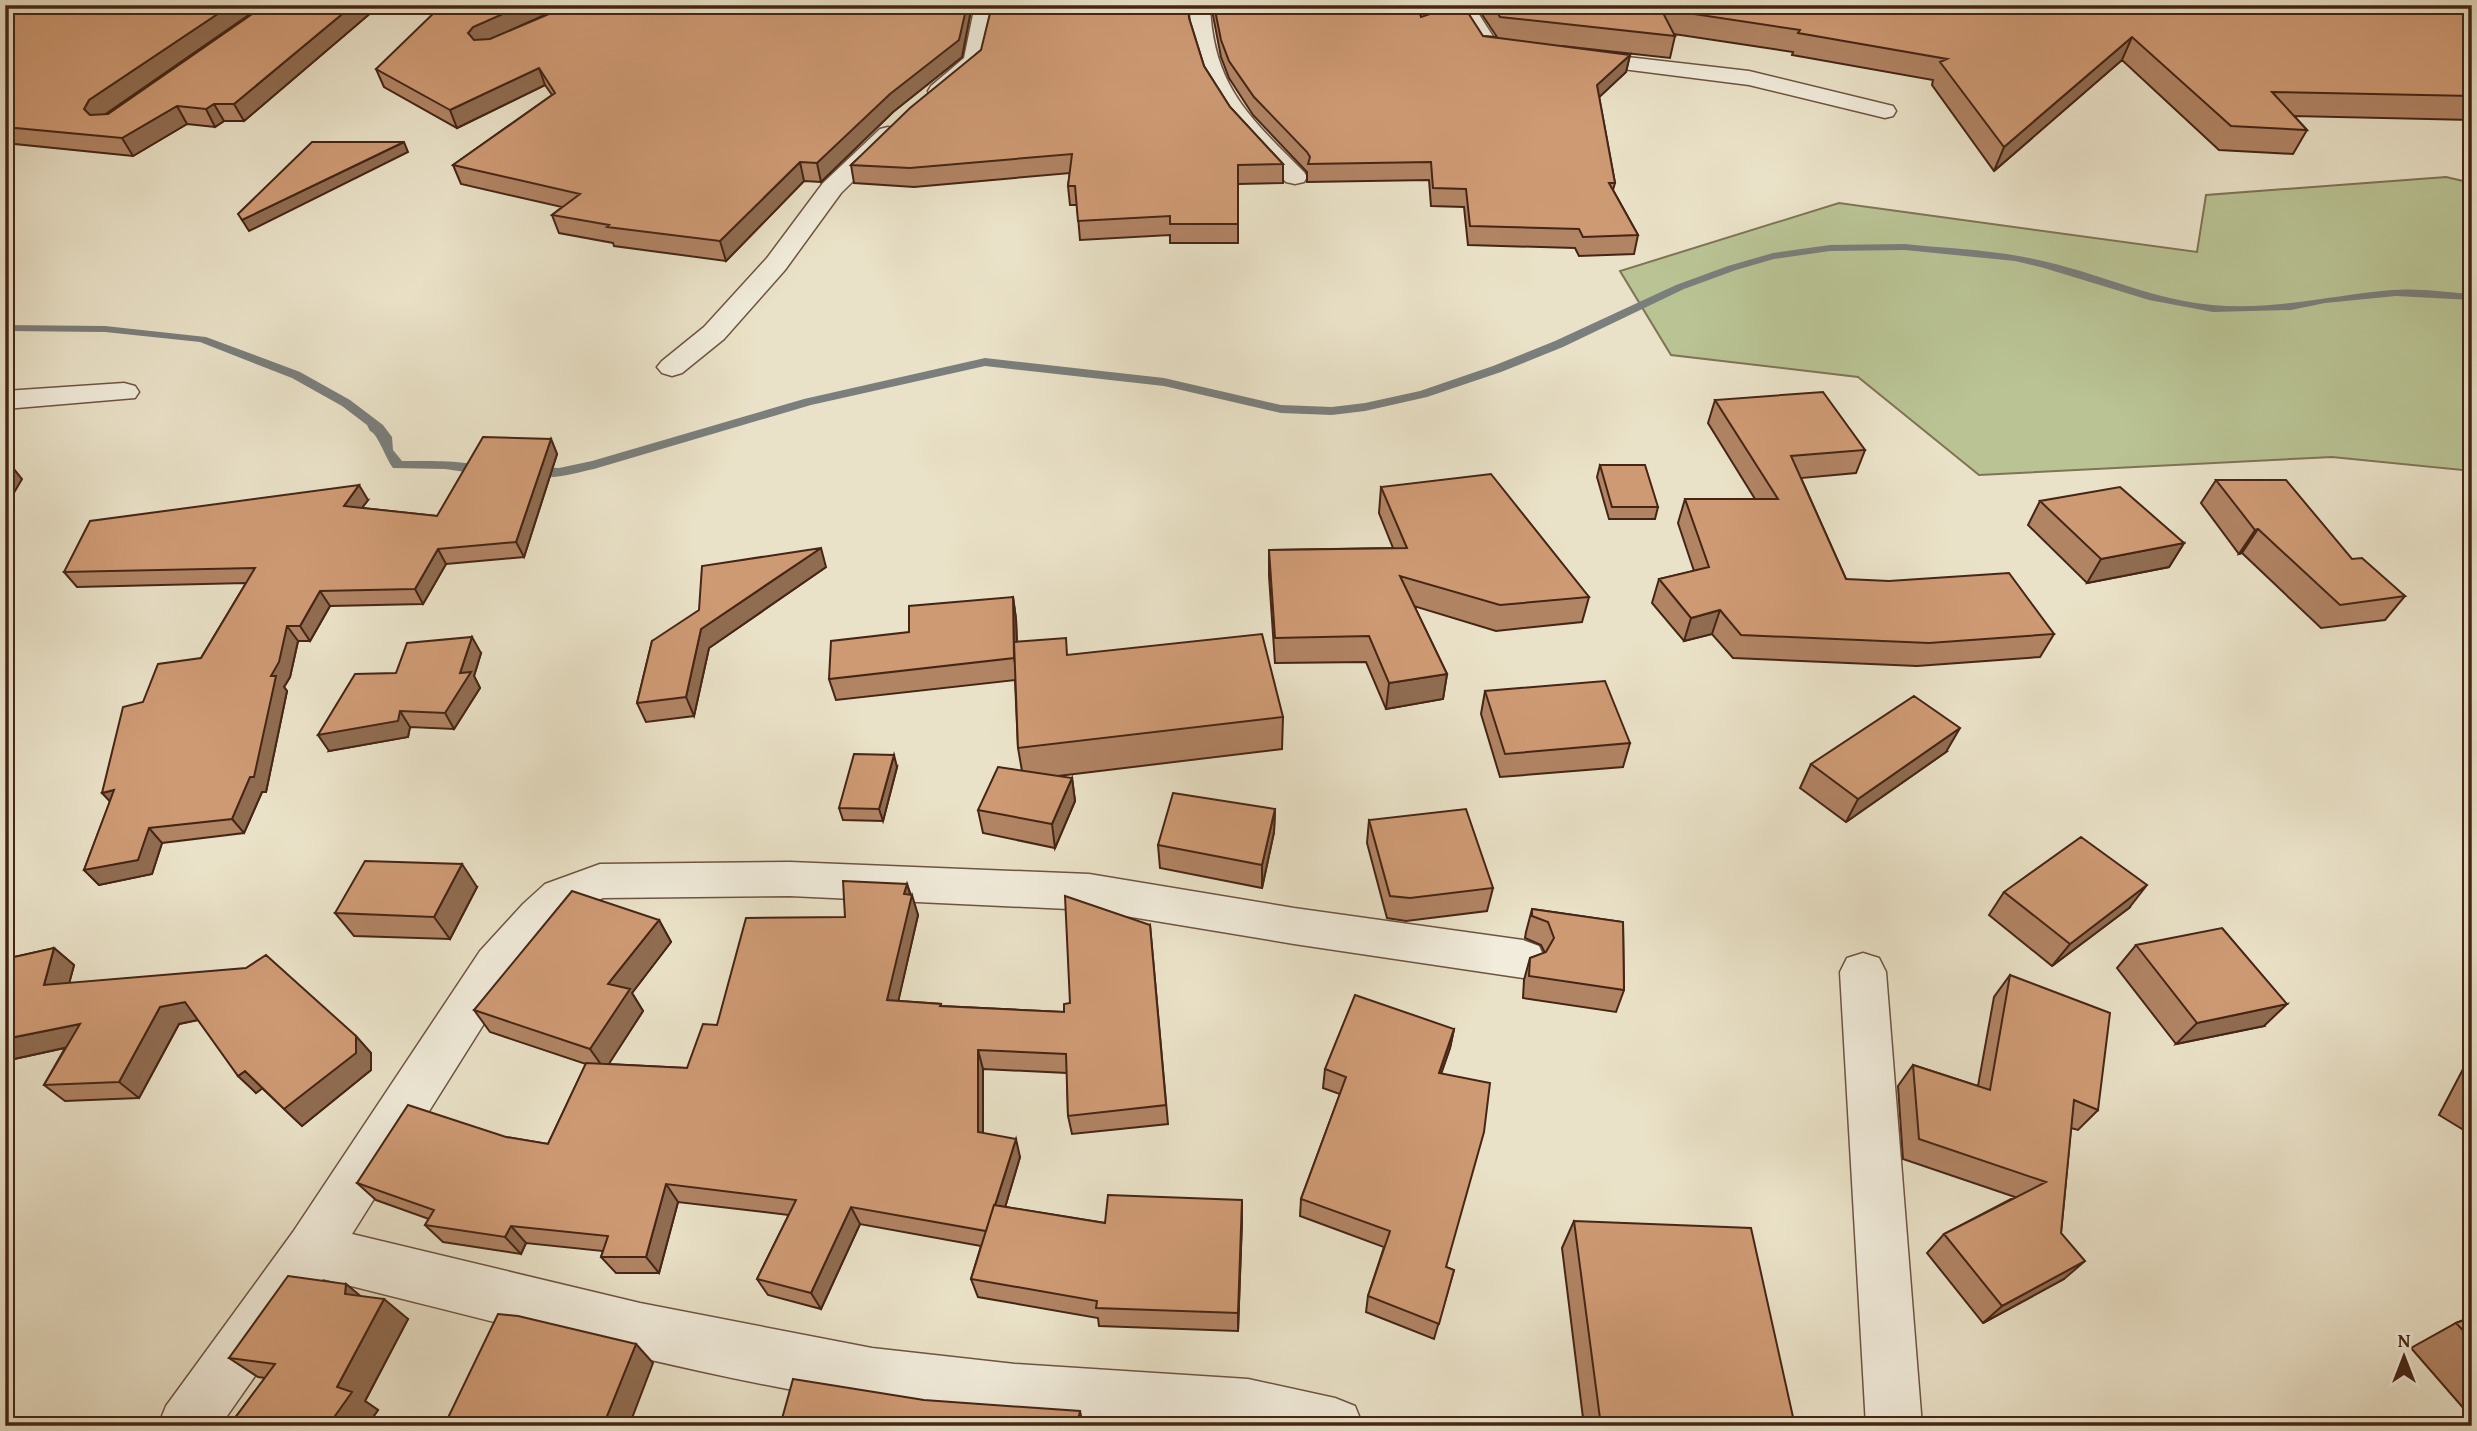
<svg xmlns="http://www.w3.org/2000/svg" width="2477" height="1431" viewBox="0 0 2477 1431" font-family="'Gentium Book Plus',serif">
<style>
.green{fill:#b9c394;stroke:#7f7454;stroke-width:2}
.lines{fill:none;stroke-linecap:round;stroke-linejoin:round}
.stream{fill:#7a7e7c;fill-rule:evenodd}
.minor-casing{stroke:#6e5442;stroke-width:3}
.minor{fill:#f1ecdb;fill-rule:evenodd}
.wall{fill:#b18464;stroke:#452515;stroke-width:2}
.shaded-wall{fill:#906c51;stroke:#452515;stroke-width:2}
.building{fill:#ce9a74;stroke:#452515;stroke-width:2}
</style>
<rect width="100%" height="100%" fill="#eae2c8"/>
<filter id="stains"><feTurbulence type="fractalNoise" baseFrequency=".00286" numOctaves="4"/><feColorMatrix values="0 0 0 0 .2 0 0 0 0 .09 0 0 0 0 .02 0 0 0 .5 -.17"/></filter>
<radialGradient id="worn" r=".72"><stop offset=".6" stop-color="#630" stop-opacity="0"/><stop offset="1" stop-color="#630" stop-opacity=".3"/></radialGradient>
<!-- green -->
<path class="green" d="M2446,177L2472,183V471L2332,457L1979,475L1858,377L1671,355L1620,271L1839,203L2197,252L2206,195Z"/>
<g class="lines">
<!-- stream -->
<path class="stream" d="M1905,244C1952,249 2001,250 2047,262C2103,275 2155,300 2212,305C2272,311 2333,295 2392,290C2418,288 2446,292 2472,294V300L2396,296L2325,303L2291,310L2213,312L2149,300L2044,268L2015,261L1905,250L1830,251L1774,259L1736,270L1684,289L1563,347L1501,372L1427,397L1365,411L1332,415L1281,413L1164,386L985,366L811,405L594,469C575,473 542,484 526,471L533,467L559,468L592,461L804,399L985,358L1164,378L1281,405L1332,407L1365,403L1420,391L1493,366L1555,341L1676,285L1728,266L1773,253L1830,245Z
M5,325L105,326L206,337L300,372L350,400L383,425L392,437L393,450L402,461C422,461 478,459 493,471L486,475L445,469L393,468C385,457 378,434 370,431L367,425L342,406L292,378L200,342L105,332L5,331Z"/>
<!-- minor casing -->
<g class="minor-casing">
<path id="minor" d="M975,5H995L985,60L947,96H931L928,91L931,86L964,58Z
M1190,5H1210C1213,86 1250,118 1304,172L1307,177L1304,182L1295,184L1286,182C1232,126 1191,88 1190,5Z
M1453,5H1473L1496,41L1512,44L1516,48L1512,52L1505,54L1482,50Z
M1575,51L1749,71L1893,106L1896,111L1893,116L1885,118L1749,85L1567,62L1564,57L1567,52Z
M888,127L896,129L900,134L896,139L841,193L785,270L724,339L682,373L672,376L662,373L657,367L662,361L704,327L767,258L823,183L880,129Z
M124,383L135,386L139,392L135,398L5,409V391Z
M790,862L1089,874L1294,908L1523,940L1539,946L1545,959L1539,972L1523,978L1294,944L1089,910L790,896L603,898L575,910L553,930L512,979L352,1234L640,1303L872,1348L1015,1364L1248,1379L1335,1398L1355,1406L1363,1426C1199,1426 1034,1430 871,1404C686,1374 505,1324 323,1279L220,1426H158L166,1406L293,1232L480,951L523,904L545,884L600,864Z
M1863,953L1879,958L1886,972L1922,1426H1866L1840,972L1847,958Z"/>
</g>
<!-- minor -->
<use href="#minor" class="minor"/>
</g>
<!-- wall -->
<path class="wall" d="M5,5H263L105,114H108L265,5H380L244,121H224L215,127L187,124L133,156L5,143V19L20,6Z
M567,5L490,39L570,5H972L962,57L893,112L821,182L804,181L726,261L614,246L613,243L559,233L552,215L562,207L461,184L453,165L552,95L545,85L457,128L384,87L376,69Z
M1211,5H1417L1421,17L1483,36L1497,37L1481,13L1482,5H2472V120L2294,116L2307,130L2293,154L2219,150L2122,60L1994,171L1932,85L1933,80L1792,55L1793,52L1674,34L1675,36L1670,58L1562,46L1630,55L1626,72L1599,97L1615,183L1613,190L1638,235L1634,254L1579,256L1575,248L1468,245L1464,207L1431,206L1429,180L1307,182V172L1306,171L1253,115L1229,78L1221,57Z
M1189,18L1204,66L1230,107L1283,164V183L1238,184V243H1170V235L1080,240L1077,205H1070L1068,186L1070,173L914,187L854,183L851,165L981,50Z
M1715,400L1865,450L1856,473L1801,478L1846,579L2054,634L2040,657L1917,666L1733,658L1712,634L1684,641L1652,603L1659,579L1694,571L1678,523L1685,499H1755L1708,423Z
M551,439L557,454L524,557L446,564L423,604L330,606L310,641H298L290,677L284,687L287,691L266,792H262L244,833L162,843L152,874L99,885L84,870L110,802L143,702L201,658L246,583L77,587L64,572L368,500L362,508L437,516Z
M1600,465L1658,507L1655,519H1609L1597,477Z
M2216,480L2352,559L2405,596L2385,620L2321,628L2242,553L2239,554L2201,503Z
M1381,487L1589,597L1582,622L1496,631L1414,606L1447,674L1443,699L1386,709L1366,662L1275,663L1269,576V550L1393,548L1379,513Z
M2040,501L2184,543L2169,567L2087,583L2028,525Z
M826,567L709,648L694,716L646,722L637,703L652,641Z
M1013,597L1016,619L1017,642L1068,655L1283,717L1282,749L1058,776L1072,778L1075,801L1055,848L983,833L978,810L1022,771L1018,748L1015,680L836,700L829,679Z
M481,653L474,676L480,688L454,729L410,727L408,737L329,751L396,673Z
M1485,691L1630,743L1623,767L1500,777L1481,714Z
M1946,752L1846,822L1800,788L1811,764Z
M897,767L883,821L843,820L839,808Z
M1275,809L1274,832L1262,888L1160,868L1158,845Z
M1369,820L1493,888L1487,911L1406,921L1387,918L1367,843Z
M907,884L918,915L898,1001L941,1004V1006L1064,1012L1070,1003L1150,925L1168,1124L1072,1134L1068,1116L1067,1073L983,1069V1133L1020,1157L1005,1207L1105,1223L1242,1220L1238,1331L1099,1326L1098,1318L978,1297L971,1279L981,1246L860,1224L821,1309L768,1295L757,1279L789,1215L678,1202L659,1273H616L601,1257L603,1251L526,1243L521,1254L443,1242L425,1225L429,1219L376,1200L357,1183L506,1137L548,1144L586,1064L490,1032L474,1010L659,920L671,942L632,993L643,1011L608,1064L687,1068L717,1025L845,917Z
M477,887L450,939L354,936L335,913Z
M2004,892L2129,908L2052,966L1989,915Z
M1532,909L1623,922L1624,990L1616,1012L1523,998L1524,980L1530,958L1545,953L1541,945L1525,938L1526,932Z
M2136,945L2264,1026L2176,1044L2117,968Z
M54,948L74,965L69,983L371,1053V1070L302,1126L262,1088L256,1093L198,1020L179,1024L139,1098L65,1101L44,1085L65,1048L5,1061V959Z
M2010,975L2098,1110L2078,1130L2071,1128L2061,1233L2064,1279L1983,1323L1927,1253L1944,1234L2015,1197L1903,1159L1898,1086L1913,1065L1978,1086L1994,997Z
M1454,1029L1450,1048L1441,1073L1446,1267L1454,1270L1434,1339L1366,1312L1368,1296L1384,1247L1300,1216L1301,1199L1340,1094L1323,1088L1325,1069Z
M2472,1052V1135L2439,1115Z
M1574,1221L1795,1426H1584L1562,1248Z
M346,1284L360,1296L408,1319L365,1401L378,1410L368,1424L229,1426L265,1378L258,1377L229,1358Z
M2472,1317V1418L2411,1348L2456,1323Z"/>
<!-- shaded-wall -->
<path class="shaded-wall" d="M5,5H21L5,18Z
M231,5H263L100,118L95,127L84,109L89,100Z
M353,5H380L244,121L234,104Z
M523,5H567L480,44L474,50L468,33L473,27Z
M967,5H972L962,57L893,112L821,182L817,163Z
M2132,37L2122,60L1994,171L2004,147Z
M1630,55L1626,72L1594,102L1597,85Z
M539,68L545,85L457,128L450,110Z
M214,104L224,121L215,127L206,109Z
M177,106L187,124L133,156L122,138Z
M404,142L408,152L249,231L242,220Z
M800,162L804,181L726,261L720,241Z
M551,439L557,454L524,557L516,542Z
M5,458L22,479L5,508Z
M359,485L368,500L352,521L344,506Z
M2258,529L2242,553L2239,554L2255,530Z
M2184,543L2169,567L2087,583L2101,559Z
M821,548L826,567L709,648L694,716L686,697L701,629Z
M438,549L446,564L423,604L415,589Z
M320,591L330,606L310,641L300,626Z
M1013,597L1016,619L1018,680L1014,658Z
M1720,610L1712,634L1684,641L1691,618Z
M287,626L298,641L290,677L284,687L287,691L266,792H262L244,833L232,819L271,676Z
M472,637L481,653L474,676L480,688L454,729L445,713L460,673Z
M1447,674L1443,699L1386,709L1389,683Z
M400,711L410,727L408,737L329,751L318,735Z
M1960,728L1946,752L1846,822L1858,799Z
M894,755L897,767L883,821L879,809Z
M1072,778L1075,801L1055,848L1052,824Z
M114,790L116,808L102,793Z
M1275,809L1274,832L1262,888V865Z
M149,828L162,843L152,874L99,885L84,870Z
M462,864L477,887L450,939L434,917Z
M907,884L911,898L912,895L918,915L894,1020L887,1000L904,894Z
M2147,885L2129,908L2052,966L2070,944Z
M659,920L671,942L632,993L643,1011L605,1070L590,1049L608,984Z
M54,948L74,965L64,1003L44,985Z
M185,1002L203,1019L179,1024L139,1098L119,1082L160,1007Z
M2287,1004L2264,1026L2176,1044L2197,1023Z
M80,1024L100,1040L5,1061V1039Z
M1454,1029L1450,1048L1435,1092L1439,1073Z
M356,1036L371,1053V1070L302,1126L284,1109Z
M978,1050L983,1069V1150L978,1132Z
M245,1071L263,1088L256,1093L238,1076Z
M1016,1139L1020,1157L993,1248L987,1231Z
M666,1184L678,1202L659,1273L646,1257Z
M1242,1200V1220L1238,1331V1313Z
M851,1207L860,1224L821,1309L811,1293Z
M511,1226L526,1243L521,1254L505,1237Z
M2085,1261L2064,1279L1983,1323L2002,1306Z
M346,1284L370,1304L345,1294Z
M384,1299L408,1319L365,1401L378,1410L367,1426L330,1423L337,1387Z
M636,1344L653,1363L629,1426H603Z
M1080,1411L1083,1426H1077Z"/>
<!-- building -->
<path class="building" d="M21,5H231L89,100L84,109L90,115L108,114L265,5H353L234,104H214L206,109L177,106L122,138L5,127V19Z
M442,5H523L473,27L468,33L474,40L490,39L570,5H967L959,40L890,94L817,163L800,162L720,241L607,227L609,225L552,215L580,194L453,165L555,93L539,68L450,110L376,69Z
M992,5H1188L1189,18L1204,66L1230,107L1283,164L1238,165V224H1170V216L1078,221L1075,186H1068L1072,154L910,168L851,165L910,108L981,50Z
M1214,5H1417L1421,17L1457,5H1463L1483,36L1630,55L1597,85L1615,183H1609L1638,235L1583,237L1579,229L1470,226L1466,189L1433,188L1431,162L1308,164L1310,157L1307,152L1254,97L1229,61L1221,40Z
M1493,5H2472V96L2272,92L2307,130L2231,126L2132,37L2004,147L1940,62L1947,59L1798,33L1800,30L1661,9L1675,36L1500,17Z
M312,142H404L242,220L238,214Z
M1823,392L1865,450L1791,456L1846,579L1889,581L2009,573L2054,634L1929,643L1741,635L1720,610L1691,618L1659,579L1709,567L1685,499H1778L1715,400Z
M483,437L551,439L516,542L438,549L415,589L320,591L300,626H287L279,662L271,676H276L254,777H250L232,819L149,828L138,860L84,870L114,790L102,793L123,707L143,702L158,664L201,658L255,568L64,572L90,521L359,485L344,506L437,516Z
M1600,465H1645L1658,507H1612Z
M1491,474L1589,597L1500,605L1400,576L1447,674L1389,683L1369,636L1275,638L1269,550L1407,548L1381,487Z
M2216,480H2286L2352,559L2362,558L2405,596L2340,605L2258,529L2255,530Z
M2120,487L2184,543L2101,559L2040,501Z
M821,548L701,629L686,697L637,703L652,641L699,610L702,566Z
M1013,597L1014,658L829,679L831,641L909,632V606Z
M1262,634L1283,717L1018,748L1014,642L1066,638L1067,655Z
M472,637L460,673L471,672L445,713L400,711L398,721L318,735L355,674L396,673L407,643Z
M1605,681L1630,743L1505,754L1485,691Z
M1914,696L1960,728L1858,799L1811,764Z
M854,754L894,755L879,809L839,808Z
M998,767L1072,778L1052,824L978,810Z
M1173,793L1275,809L1262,865L1158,845Z
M1466,809L1493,888L1410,898L1390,896L1369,820Z
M2081,837L2147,885L2070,944L2004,892Z
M365,861L462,864L434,917L335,913Z
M843,881L907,884L904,894L912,895L887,1000L941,1004L940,1006L1064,1012V1004L1070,1003L1065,896L1150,925L1166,1105L1068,1116L1066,1054L978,1050V1132L1016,1139L995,1205H994L986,1231L851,1207L811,1293L757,1279L796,1200L666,1184L646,1257H601L608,1236L511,1226L505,1237L425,1225L434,1210L357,1183L408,1105L506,1137L548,1144L586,1063L687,1068L703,1024L717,1025L746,918L845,917Z
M572,891L659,920L608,984L630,989L590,1049L474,1010Z
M1532,909L1623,922L1624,990L1529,976L1530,958L1546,952L1554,938L1548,922L1532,916Z
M2222,928L2287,1004L2197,1023L2136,945Z
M54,948L44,985L246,968L266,955L356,1036V1053L284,1109L245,1071L238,1076L185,1002L160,1007L119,1082L44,1085L80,1024L5,1039V959Z
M2010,975L2110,1013L2098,1110L2074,1100L2061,1233L2085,1261L2002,1306L1944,1234L2046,1182L1919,1139L1913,1065L1990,1090Z
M1355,995L1454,1029L1439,1073L1490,1083L1484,1132L1446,1267L1454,1270L1439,1324L1368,1296L1390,1231L1301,1199L1346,1077L1325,1069Z
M1108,1195L1242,1200L1238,1313L1096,1308L1097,1301L971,1279L994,1205L1105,1223Z
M1574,1221L1751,1228L1795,1426H1601Z
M288,1276L346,1284L345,1294L384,1299L337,1387L352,1392L330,1423L404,1426H229L275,1364L229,1358Z
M498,1314L518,1316L636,1344L603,1426H444Z
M2472,1317V1340L2456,1323Z
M793,1379L924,1400L1080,1411L1077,1426H780Z"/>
<!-- margin -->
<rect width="2477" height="1431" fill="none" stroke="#eae2c8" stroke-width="28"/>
<rect x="7" y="7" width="2463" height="1417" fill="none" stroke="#452515" stroke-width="3.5"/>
<rect x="14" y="14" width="2449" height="1403" fill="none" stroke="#452515" stroke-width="2"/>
<!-- north arrow -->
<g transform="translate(2404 1357)" stroke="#f1ecdb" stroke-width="5" paint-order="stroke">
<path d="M0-5L12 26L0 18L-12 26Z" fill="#452515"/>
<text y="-10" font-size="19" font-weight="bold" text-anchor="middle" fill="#452515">N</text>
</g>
<rect width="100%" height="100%" filter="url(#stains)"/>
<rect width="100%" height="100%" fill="url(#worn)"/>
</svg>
